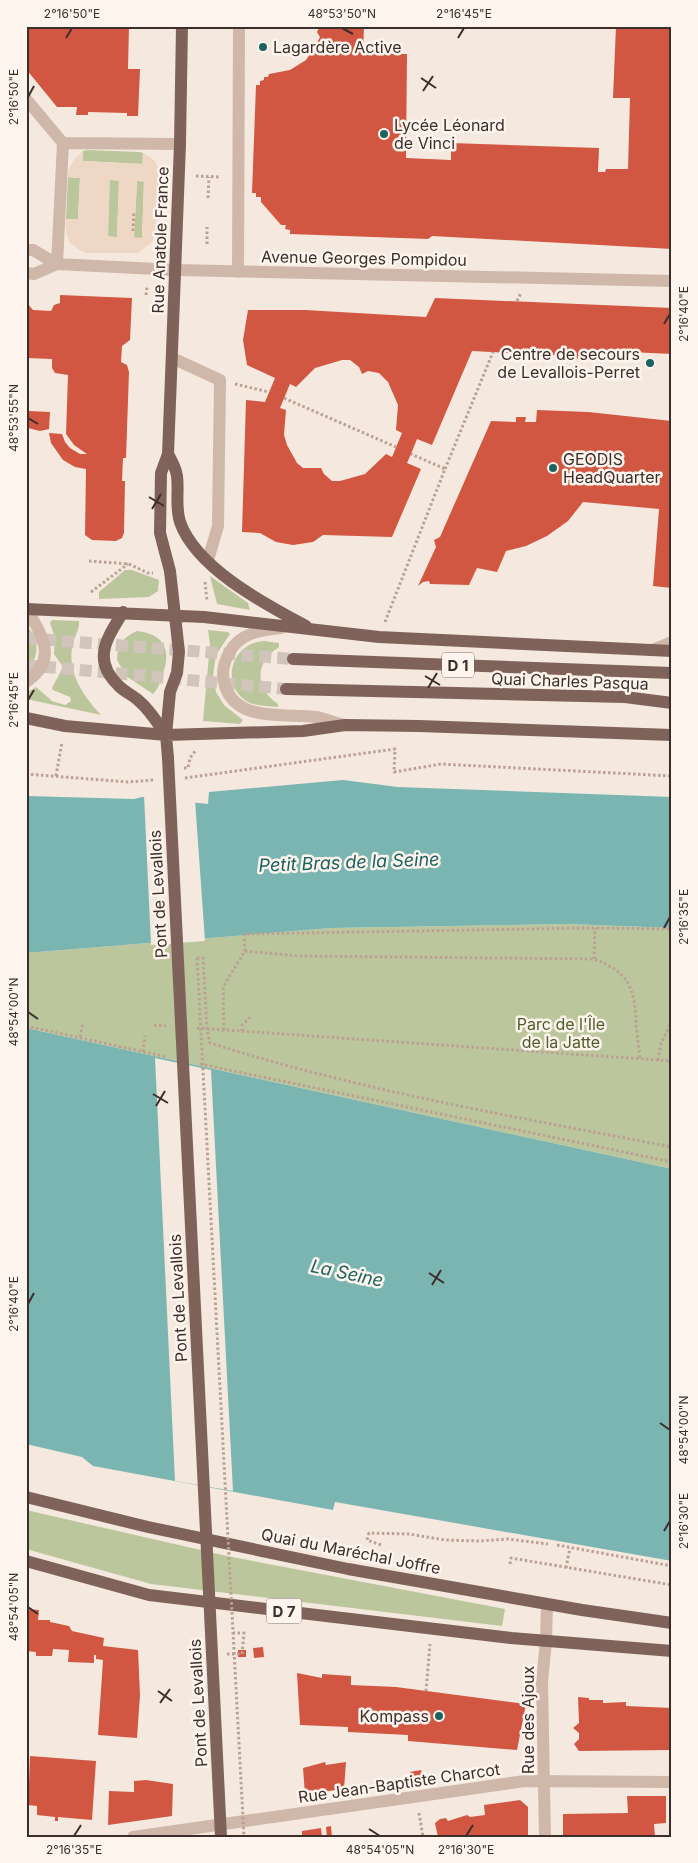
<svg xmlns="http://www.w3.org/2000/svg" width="698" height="1863" viewBox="0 0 698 1863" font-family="Inter,sans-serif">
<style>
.green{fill:#bcc69d}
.plaza{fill:#eed8c5;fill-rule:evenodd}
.water{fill:#7bb5b2}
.pier{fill:#f5e9df}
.building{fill:#d15742;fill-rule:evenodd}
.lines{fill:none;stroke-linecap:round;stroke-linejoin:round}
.major-tunnel{stroke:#d0c4bb;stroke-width:12;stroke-dasharray:12 6;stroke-linecap:butt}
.path{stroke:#bba193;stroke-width:3;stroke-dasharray:2.5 2.5;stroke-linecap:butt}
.minor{stroke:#cfb7a9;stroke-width:12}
.major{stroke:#7f635a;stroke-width:12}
.path-bridge{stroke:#bba193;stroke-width:3;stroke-dasharray:2.5 2.5;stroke-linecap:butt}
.major-bridge{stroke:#7f635a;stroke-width:12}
.ticks{fill:none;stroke:#3c2e2a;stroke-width:2}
.poi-dot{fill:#1b6260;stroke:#fcf4ed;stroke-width:2}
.labels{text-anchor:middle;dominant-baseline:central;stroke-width:5;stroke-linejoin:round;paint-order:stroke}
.shield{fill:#fcf4ed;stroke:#766964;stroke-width:1}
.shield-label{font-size:15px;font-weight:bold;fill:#3c2e2a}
.poi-label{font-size:16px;fill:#3c2e2a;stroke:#fcf4ed;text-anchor:start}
.street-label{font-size:16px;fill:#3c2e2a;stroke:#fcf4ed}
.park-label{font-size:16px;fill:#4f5d2b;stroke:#fcf4ed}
.water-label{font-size:18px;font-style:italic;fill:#1b6260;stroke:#fcf4ed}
.neatline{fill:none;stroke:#3c2e2a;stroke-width:2}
.ticks-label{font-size:12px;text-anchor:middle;fill:#3c2e2a}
</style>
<rect width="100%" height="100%" fill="#f5e9df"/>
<!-- green -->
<path class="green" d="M87,150L140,152L143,153V164L83,161V151Z
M68,177L80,178L78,219H66Z
M109,180H119L117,237H108Z
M137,181H144L142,238H134Z
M125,570H132L159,580L158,591L149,597L99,599V592Z
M210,576L248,603L250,610L217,604Z
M52,620L79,621C80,630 73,638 72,648C68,674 84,697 101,715L26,699V693L36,687L52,701L65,705L71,701L70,697L53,690L52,688L63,667L54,654L55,638L50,623Z
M26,626C41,638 39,659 26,672Z
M208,630L228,632L230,634L216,655L213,676L216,692L224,705L243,720L240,724L203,721L210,644Z
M137,631C165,634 172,651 162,676C160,683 158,689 153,694L126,676L117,660C117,645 123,637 137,631Z
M264,641L279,643V647C254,662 255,689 278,704V707C269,706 258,706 250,703C219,688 230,643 264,641Z
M568,924L672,928V1169L26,1028V953L332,928Z
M26,1510L227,1556L505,1609L502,1626L151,1584L26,1549Z"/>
<!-- plaza -->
<path class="plaza" d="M83,151V161L142,164L143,153L154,160L158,167L160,173L155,235L151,243L138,253H86L78,249L70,243L66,233V219H78L80,178L68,177V171L74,159ZM110,180L119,181L117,237L108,236ZM137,181L144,182L142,238L134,237Z"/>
<!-- water -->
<path class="water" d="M343,780L398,787L672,797V928L568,924L332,928L26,953V796L134,799L142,797L208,804L209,792Z
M26,1028L672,1169V1561L335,1502L333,1510L93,1466L82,1457L26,1444Z"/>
<!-- pier -->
<path class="pier" d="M144,795L195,800L205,941L151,945Z
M155,1058L211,1070L233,1491L175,1481Z"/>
<!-- building -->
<path class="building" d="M26,26H129L128,69H140L138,116H127V113L88,112V115H76L77,107H57L26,69Z
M320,26H364L363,53L407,54L406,158L451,160V143L599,148L598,172H605L606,169H628L630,98H613L616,26H672V249L432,236L428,239L290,234V230L285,229L286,225H281L261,202V197H256V193H252L256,85H260V81L264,80V77H268L269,74L290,70L306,60L316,45L320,37L317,32Z
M60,295L132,298L130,340L122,346L121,362L127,365L129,372L126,458H123L122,481H125L124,533L122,538L116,541L92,540L85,535L86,469L75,467L63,460L51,443L49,433L62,434L65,442L70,448L80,454H87L74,445L66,434L68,375L55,373L52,368V359L26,358V302L33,310L51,311L54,305L60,303Z
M435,298L672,308V354L586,350V356L578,359L573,356L472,351L432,445L417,439L411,454L407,463L421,469L392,537L323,535L313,542L293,545L276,542L260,533L242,532L246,400L265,402L275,378L247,365L243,340L248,310H305L426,317ZM342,360H350L359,367L362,374L368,371L379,373L388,382L398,405L396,430L402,433L392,457L386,454L365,474L340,481H332L324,474L321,468H303L297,463L287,445L284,435L286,410L280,408L290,384L296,387L315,368Z
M537,410L588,412L672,421V588L653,586L659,509L583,502L568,521L547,536L526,546L506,551L497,572L477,568L469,585L430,584L429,581L423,582L418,586L436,547L434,540L440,537L491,421L516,422V417H526L525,422H536Z
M29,411L50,412L49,429L40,431L28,428Z
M26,1609L39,1610L38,1620H50V1622L69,1626L72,1631L104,1638L103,1646L138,1650L140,1695L137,1738L98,1735L103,1660L96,1659V1655H94V1663L68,1662L69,1650L53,1649L52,1656H36V1652L26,1651Z
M263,1647L264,1657L254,1658L253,1648Z
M238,1650H246V1657H238Z
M297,1673L322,1678V1674L351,1676V1685L396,1687L526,1704L517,1750L408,1741V1735L348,1732V1727L300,1725Z
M578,1697L589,1698V1700H603V1703L626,1702V1706L672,1708V1750L579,1751L574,1744L579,1739V1733L573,1728L579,1723Z
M30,1756L96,1761L92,1820L58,1817V1821H55V1817L37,1815V1806L28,1805L26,1811V1783H29Z
M325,1762L326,1765L346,1762L344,1789L305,1794L303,1768Z
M421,1770L423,1778L412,1780L410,1772Z
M146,1780L173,1784L172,1816L108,1825L109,1791L134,1792V1781Z
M627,1796H666V1823L654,1824L655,1837H563V1814L628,1813Z
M520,1800L528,1807V1837H438L435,1823L440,1819L446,1818L448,1821L467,1815L470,1817L485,1815L484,1805Z
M331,1826L332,1837H327L326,1827Z
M321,1828L322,1837H302V1831Z"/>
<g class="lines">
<!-- major-tunnel -->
<path class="major-tunnel" d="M26,638L293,659
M26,665L286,689"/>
<!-- path -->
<path class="path" d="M196,176L221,177
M208,198L209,177
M133,231L134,211
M207,244V227
M146,295L147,286
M517,301L521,293
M235,384L269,392
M284,398L396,447
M445,469L493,352
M89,561L129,564L148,573H153
M205,582L207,601
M91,592L128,564
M385,622L445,469L411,454
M184,768H188L190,758L196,750
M26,774L128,782L154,780
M56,776L62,742
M185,778L395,749L394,772L441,764L672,776
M245,951L299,956L594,959C629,972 635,988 636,1024C637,1035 639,1047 640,1059
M197,958H203L207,1029L210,1043C361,1091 517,1117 672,1147
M594,959L595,928
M154,1025L166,1026
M26,1026L167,1057
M197,1028L672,1061
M224,1030L223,987L245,951L244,934L587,928L672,929
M242,1031V1025L250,1017
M80,1037L83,1023
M143,1052L145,1036
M658,1060L661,1043L670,1025
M200,1064L672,1162
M381,1545L367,1540L369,1533L409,1534L445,1540L479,1541L508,1539L548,1544
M557,1545L672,1566
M510,1564L511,1558L672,1585
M566,1568L570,1548
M227,1654H242L244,1633H233
M426,1691L430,1644
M419,1813L423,1837"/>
<!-- minor -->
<path class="minor" d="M26,99L63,143
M63,143L180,144
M26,250H33L57,264L176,270L672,281
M57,264L63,143
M238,272L239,26
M26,273L34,274L57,264
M172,358L220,380L218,526L208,560
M281,628C261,630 239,633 229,653C223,664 221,674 225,686C237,723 286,713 316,717C326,719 336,723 345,725
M652,650L672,642
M26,682C59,660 42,634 26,609
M133,1837L525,1781L672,1782
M545,1837L542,1682L546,1641L547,1604"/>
<!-- major -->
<path class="major" d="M168,454C172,461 176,468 177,476C179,491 175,506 180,522C196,568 265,604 306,626
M26,609L204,617L379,637L672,651
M123,612C108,637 91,659 118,685C124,692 133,695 139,701C150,710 158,724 166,735
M293,659L672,673
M286,689L625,697L672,703
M26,718L65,726L166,735L303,731L345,725L419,726L672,735
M168,758L166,735L170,692L177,673L179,652L170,571L160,533L161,473L168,454L180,144L182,26
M26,1497L148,1527L348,1569L582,1610L672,1623
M26,1561L149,1595L511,1638L672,1651"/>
<!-- path-bridge -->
<path class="path-bridge" d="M197,958L244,1837"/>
<!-- major-bridge -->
<path class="major-bridge" d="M168,758L221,1837"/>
</g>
<!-- ticks -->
<path class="ticks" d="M342,28L353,34M66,38L72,28M458,38L464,28M421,78L436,88M423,91L433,76M28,97L34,86M664,324L670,314M28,418L38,424M149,497L164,506M152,509L161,494M425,676L440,685M428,688L437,673M28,700L34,690M664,928L670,917M28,1012L38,1019M153,1094L168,1103M156,1106L165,1091M429,1273L444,1283M432,1285L441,1270M28,1304L34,1293M660,1423L670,1430M664,1531L670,1521M28,1607L38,1614M158,1691L172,1701M160,1703L170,1689M369,1829L380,1836M74,1836L81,1825M466,1836L473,1825"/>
<!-- markers -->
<g class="poi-dot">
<circle cx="263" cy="47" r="5"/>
<circle cx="384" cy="134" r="5"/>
<circle cx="650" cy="363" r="5"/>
<circle cx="553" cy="468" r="5"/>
<circle cx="439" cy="1716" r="5"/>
</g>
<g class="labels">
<!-- shield labels -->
<g class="shield">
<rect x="442" y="652.5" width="32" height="25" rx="4"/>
<rect x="266.5" y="1598.5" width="35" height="25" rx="4"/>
</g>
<g class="shield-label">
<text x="458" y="665">D 1</text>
<text x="284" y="1611">D 7</text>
</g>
<!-- poi labels -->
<g class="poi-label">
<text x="273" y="47">Lagardère Active</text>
<text x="394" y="125">Lycée Léonard<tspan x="394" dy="18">de Vinci</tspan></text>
<text x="640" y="354" text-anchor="end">Centre de secours<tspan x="640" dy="18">de Levallois-Perret</tspan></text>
<text x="563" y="459">GEODIS<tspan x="563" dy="18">HeadQuarter</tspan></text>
<text x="429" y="1716" text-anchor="end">Kompass</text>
</g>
<!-- street labels -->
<g class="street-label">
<text transform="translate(160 240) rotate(-88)">Rue Anatole France</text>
<text transform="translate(364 258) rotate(1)">Avenue Georges Pompidou</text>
<text transform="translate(570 681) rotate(2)">Quai Charles Pasqua</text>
<text transform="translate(158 894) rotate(-93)">Pont de Levallois</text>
<text transform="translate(178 1298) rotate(-93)">Pont de Levallois</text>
<text transform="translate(351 1551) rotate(11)">Quai du Maréchal Joffre</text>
<text transform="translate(198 1703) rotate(-93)">Pont de Levallois</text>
<text transform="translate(528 1720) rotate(-90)">Rue des Ajoux</text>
<text transform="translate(399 1783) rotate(-8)">Rue Jean-Baptiste Charcot</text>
</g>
<!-- park labels -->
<g class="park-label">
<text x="561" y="1024">Parc de l'Île<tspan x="561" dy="18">de la Jatte</tspan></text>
</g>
<!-- water labels -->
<g class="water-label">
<text transform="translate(349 862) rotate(-2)">Petit Bras de la Seine</text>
<text transform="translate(347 1273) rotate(12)">La Seine</text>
</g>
</g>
<!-- border -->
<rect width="698" height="1863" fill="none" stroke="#fcf4ed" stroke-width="55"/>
<rect x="28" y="28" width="642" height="1808" class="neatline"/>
<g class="ticks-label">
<text x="72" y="18">2°16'50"E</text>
<text x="342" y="18">48°53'50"N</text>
<text x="464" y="18">2°16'45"E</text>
<text transform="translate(14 97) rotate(-90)" y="4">2°16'50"E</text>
<text transform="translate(684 314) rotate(-90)" y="4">2°16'40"E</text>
<text transform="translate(14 418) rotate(-90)" y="4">48°53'55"N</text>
<text transform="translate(14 700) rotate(-90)" y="4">2°16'45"E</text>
<text transform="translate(684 917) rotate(-90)" y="4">2°16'35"E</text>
<text transform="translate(14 1012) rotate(-90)" y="4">48°54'00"N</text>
<text transform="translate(14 1304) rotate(-90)" y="4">2°16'40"E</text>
<text transform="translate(684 1430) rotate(-90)" y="4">48°54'00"N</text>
<text transform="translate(684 1521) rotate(-90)" y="4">2°16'30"E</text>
<text transform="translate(14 1607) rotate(-90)" y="4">48°54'05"N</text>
<text x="74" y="1854">2°16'35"E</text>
<text x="380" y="1854">48°54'05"N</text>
<text x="466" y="1854">2°16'30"E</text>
</g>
</svg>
